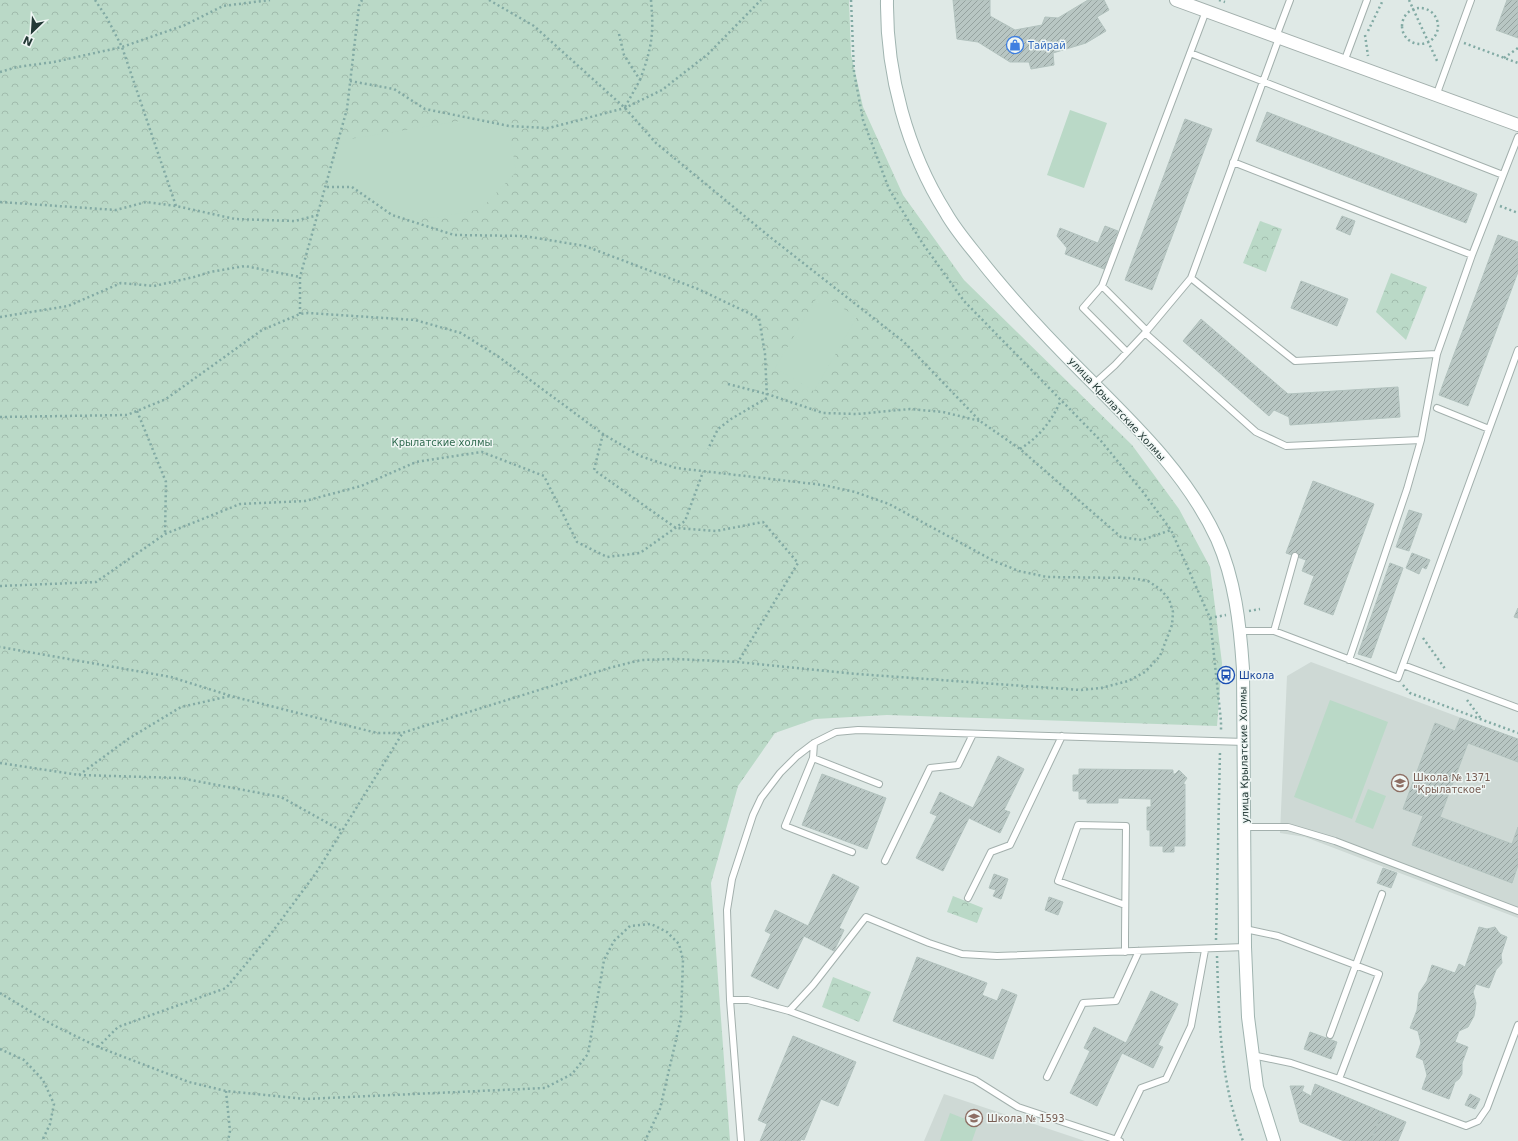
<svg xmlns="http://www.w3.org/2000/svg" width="1518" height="1141" viewBox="0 0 1518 1141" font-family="'DejaVu Sans',sans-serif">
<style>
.built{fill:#ced9d5}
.park{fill:url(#park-crowns)}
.pitch{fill:#bad9c7}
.building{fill:url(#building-hatch);stroke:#b2c2be}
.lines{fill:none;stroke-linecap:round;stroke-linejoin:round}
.lane-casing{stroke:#a3b0ad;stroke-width:8}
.street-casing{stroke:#a3b0ad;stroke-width:14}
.secondary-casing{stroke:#a0b4b0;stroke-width:14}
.path{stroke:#82aaa4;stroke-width:2.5;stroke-dasharray:2 3;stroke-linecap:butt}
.lane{stroke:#fff;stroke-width:6}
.street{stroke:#fff;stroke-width:12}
.secondary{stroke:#fff;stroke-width:12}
.labels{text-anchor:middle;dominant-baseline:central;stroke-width:3;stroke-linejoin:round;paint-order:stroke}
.shop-label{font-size:10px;fill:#366cbe;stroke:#eff6f4;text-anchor:start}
.street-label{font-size:10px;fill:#223835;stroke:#eff6f4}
.park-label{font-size:10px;fill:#306b50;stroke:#eff6f4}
.transit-label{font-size:10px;fill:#164399;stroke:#eff6f4;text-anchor:start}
.education-label{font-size:10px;fill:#785e54;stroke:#eff6f4;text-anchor:start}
</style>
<defs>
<pattern id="park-crowns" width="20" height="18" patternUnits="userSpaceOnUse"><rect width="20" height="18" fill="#bad9c7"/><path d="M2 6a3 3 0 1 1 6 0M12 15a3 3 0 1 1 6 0" fill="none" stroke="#a0bbac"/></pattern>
<pattern id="building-hatch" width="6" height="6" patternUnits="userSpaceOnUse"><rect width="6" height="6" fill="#b8c6c3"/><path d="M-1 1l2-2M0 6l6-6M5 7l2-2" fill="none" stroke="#95a29f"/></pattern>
</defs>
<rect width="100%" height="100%" fill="#dfe9e6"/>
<!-- built -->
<path class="built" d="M1311,662L1518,739V918L1305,837L1280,833L1287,676Z
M944,1094L1085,1141H924Z"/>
<!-- park -->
<path class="park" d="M0,0H849L851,54L863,107L903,195L964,280L1132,445L1179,509L1210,567L1222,663L1217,726L887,715L815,719L775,733L738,786L711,883L730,1141H0Z
M1260,221L1282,229L1266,272L1243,263Z
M1391,273L1427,287L1406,340L1376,312Z
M953,896L983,908L977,923L947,912Z
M833,977L871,992L859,1022L822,1007Z"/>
<!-- pitch -->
<path class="pitch" d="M1070,110L1107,123L1084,188L1047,175Z
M472,119L509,126L516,172L481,209L435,218L392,215L352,187H327L338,141Z
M819,294L857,317L814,391L775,368Z
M1330,700L1388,722L1352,819L1294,797Z
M1368,789L1386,796L1373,829L1355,822Z
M950,1113L978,1124L972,1141H940Z"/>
<!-- building -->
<path class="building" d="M953,0H990V16L1015,30L1042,25L1045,17L1058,18L1088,0H1104L1109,10L1097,17L1106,31L1086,43L1053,53L1054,65L1031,69L1029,62H1010L978,42L957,39Z
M1507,0H1518V38L1496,30Z
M1267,112L1477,194L1466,223L1256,141Z
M1185,119L1212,129L1152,290L1125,280Z
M1342,216L1355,221L1350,235L1336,229Z
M1105,226L1118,231L1104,269L1065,254L1067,248L1057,236L1060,228L1098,243Z
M1498,235L1518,242V272L1468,406L1439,395Z
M1301,281L1348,299L1337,326L1291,308Z
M1201,319L1288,394L1398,387L1400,417L1290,425L1289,417L1274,410L1269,416L1183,341Z
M1313,481L1374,504L1333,615L1304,604L1314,576L1302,571L1306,560L1286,553Z
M1409,510L1422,514L1409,551L1396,547Z
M1412,553L1430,560L1426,569L1422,567L1419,574L1406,568Z
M1390,563L1403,568L1371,658L1358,654Z
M1518,608V618L1514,617Z
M1460,718L1518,739V762L1468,743L1440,817L1512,844L1518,827V865L1512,883L1412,845L1423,816L1403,809L1435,723L1455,731Z
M998,756L1024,769L1004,810L1010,812L1000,833L969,818L943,871L916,858L937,816L930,813L940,792L973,808Z
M1079,769L1173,770V774H1175L1179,770L1187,778L1183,784H1185V846H1174V852H1163V846H1150V830H1147V807H1151V799L1118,798V803H1087V799H1079V791H1073V775H1079Z
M822,774L886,798L867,849L802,825Z
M1383,868L1397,873L1391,888L1377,883Z
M833,874L859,887L839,928L844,930L834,951L804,936L778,989L751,976L771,934L765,931L775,910L808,926Z
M994,874L1008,879L1001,899L993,896L996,890L989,888Z
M1049,897L1063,902L1058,915L1045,910Z
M1479,927L1487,929L1495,927L1500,934L1507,937L1501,955L1502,963L1496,970L1489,988L1476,984L1473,992L1476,1003L1474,1016L1468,1027L1459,1031L1455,1042L1468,1047L1462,1063V1074L1459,1079L1455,1082L1449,1099L1422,1089L1427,1075L1423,1060L1416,1057L1421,1043L1418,1031L1410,1028L1417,1010L1419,993L1427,981L1432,965L1455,973L1459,964L1465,967Z
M917,957L987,983L982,995L997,1001L1002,989L1017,995L993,1059L893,1021Z
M1151,991L1178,1004L1158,1045L1163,1047L1153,1068L1122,1053L1097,1106L1070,1093L1090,1051L1084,1048L1094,1027L1126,1043Z
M1310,1032L1337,1042L1331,1059L1304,1049Z
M793,1036L856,1062L838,1106L821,1099L804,1140L801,1139L800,1141H760L767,1124L758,1120Z
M1315,1084L1382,1112L1371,1141H1344L1300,1122L1290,1086H1304L1302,1091L1311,1096Z
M1470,1094L1480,1099L1475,1109L1465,1105Z
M1382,1112L1406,1122L1398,1141H1371Z"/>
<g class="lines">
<!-- lane casing -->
<g class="lane-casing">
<path id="lane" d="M1276,37L1290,0
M1190,53L1503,175
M1344,62L1367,0
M1436,96L1471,0
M1233,162L1472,255
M1191,278L1279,38
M1102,286L1147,331
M1145,333L1191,278L1295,361L1437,354
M1127,352L1083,308L1102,286L1206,11
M1094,384L1115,365L1145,333L1256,432L1286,446L1421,440L1437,354L1472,255L1518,137
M1437,408L1489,429
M1240,631H1274L1295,556
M1274,631L1398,678L1518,350
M1349,660L1407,489L1421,440
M1403,665L1518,708
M814,743L813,758L785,826L852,852
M813,758L879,784
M1245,827H1288L1335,841L1518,911
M885,861L930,768L958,765L973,734
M968,898L991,852L1010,845L1062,736
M1245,929L1278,936L1379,974L1339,1079L1466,1126L1478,1121L1487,1108L1518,1025
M1125,952V937L1126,826L1078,825L1058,881L1125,905
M730,1000H748L789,1011L813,985L866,917L929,943L962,954L997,956L1245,947
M789,1011L975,1080L1018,1107L1120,1141
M1330,1035L1382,894
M1252,1055L1291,1063L1339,1079
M1047,1077L1083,1003L1116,1001L1139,951
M1116,1140L1141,1088L1166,1079L1191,1026L1205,950
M741,1141L730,1000L727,910L732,879L753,815L761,798L780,773L797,756L814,743L836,732L858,730L1245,742"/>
</g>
<!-- street casing -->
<g class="street-casing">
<path id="street" d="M1176,0L1518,125"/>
</g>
<!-- secondary casing -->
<g class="secondary-casing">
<path id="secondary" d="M887,0C886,73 907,151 946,213C955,229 967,243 979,258C1011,299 1047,337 1084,374C1134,424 1187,474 1217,539C1235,580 1240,624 1243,669L1245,947L1248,1017L1257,1087L1274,1141"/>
</g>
<!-- path -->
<path class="path" d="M95,0L107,18L122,47L176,206
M489,0L534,26L625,108L656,143L770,237L904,342L980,421L1020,449L1121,537L1142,540L1171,530
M851,0L854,72L863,120L889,189L923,244L964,301L1101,441L1143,492L1171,530L1210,618L1221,721V732
M1219,0L1225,2
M1409,0L1438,63
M1402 26a18 18 0 1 1 36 0a18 18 0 1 1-36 0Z
M1368,31L1383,0
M619,34L624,55L640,80L625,107
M1365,35L1368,56
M1464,43L1518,63
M1504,58L1518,48
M0,72L17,67L54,62L122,47L185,25L223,6L270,0
M640,80C652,47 654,34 651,0
M350,81L394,89L425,109L509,126L549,128L625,108L662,90L708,54L761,0
M327,187H352L392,215L454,235L524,236L585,246L698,289L759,318L765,354L767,398L731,419L718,429L708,449
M0,202L116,210L146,202L176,206L235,219L295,221L318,215
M1500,206L1518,213
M300,314V277L347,109L359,6L362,0
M0,317L68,306L121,283L154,286L194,277L210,272L245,266L300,277
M728,384L767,394L823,413L857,414L910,409L943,412L980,421
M137,411L166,482L165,534
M0,417L127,415L166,399L262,330L300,314L308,313L415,320L461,333L499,357L603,434L640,456L676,468L823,485L855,492L889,504L994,561L1019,571L1047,577L1131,578L1148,581L1160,589L1169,599L1173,612L1172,625L1160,656L1145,672L1128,681L1101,688L1080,690L857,674L738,662L676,659L641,660L609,668L402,733H377L231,696L171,677L0,647
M603,434L594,470L676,528L716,531L763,522L798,563L738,662
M1020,449C1039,437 1052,421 1061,400
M0,586L96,582L165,534L240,504L305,501L361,486L416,462L482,452L544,476L577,542L607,557L640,553L685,521L703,472
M1249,611L1260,609
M1210,618L1226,615
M1423,638L1446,670
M1403,685L1410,693L1518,733
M1467,700L1482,720
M0,763L79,775L128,739L181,707L230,696
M79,775L180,778L281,797L342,831
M1216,940L1220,751
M1217,956C1219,1019 1220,1082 1243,1141
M0,993L53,1025L98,1047L189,1082L226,1091L305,1099L545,1088L572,1074L588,1054L604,960L614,941L630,926L651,924L667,932L679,944L683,960L681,1018L660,1109L645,1141
M98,1047L118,1027L226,988L270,935L316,873L402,734
M0,1049L24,1060L43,1080L54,1104L50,1124L42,1141
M226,1091L230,1131L228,1141"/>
<!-- lane -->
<use href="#lane" class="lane"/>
<!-- street -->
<use href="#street" class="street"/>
<!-- secondary -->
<use href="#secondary" class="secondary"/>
</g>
<!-- icons -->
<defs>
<g id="shop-ring" transform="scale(0.9)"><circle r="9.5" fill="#eff6f4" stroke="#3f7fe0" stroke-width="1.5"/><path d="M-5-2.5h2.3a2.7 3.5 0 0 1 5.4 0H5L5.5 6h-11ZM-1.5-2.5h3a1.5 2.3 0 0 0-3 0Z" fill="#3f7fe0"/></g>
<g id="bus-ring" transform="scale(0.9)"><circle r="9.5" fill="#eff6f4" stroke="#1a4fb4" stroke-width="1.5"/><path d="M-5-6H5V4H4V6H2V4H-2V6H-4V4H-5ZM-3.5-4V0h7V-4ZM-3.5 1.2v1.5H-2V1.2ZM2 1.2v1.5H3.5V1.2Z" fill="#1a4fb4"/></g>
<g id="school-ring" transform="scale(0.9)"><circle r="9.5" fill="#eff6f4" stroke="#8d6e63" stroke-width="1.5"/><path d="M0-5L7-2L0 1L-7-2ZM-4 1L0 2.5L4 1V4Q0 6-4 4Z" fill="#8d6e63"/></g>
</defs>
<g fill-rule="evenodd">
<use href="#shop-ring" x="1015" y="45"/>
<use href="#bus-ring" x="1226" y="675"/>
<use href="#school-ring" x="1400" y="783"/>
<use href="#school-ring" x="974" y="1118"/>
</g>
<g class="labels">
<!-- shop labels -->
<g class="shop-label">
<text x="1028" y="45">Тайрай</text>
</g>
<!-- street labels -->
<g class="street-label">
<text transform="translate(1117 409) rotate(47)">улица Крылатские Холмы</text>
<text transform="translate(1244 755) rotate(-91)">улица Крылатские Холмы</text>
</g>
<!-- park labels -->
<g class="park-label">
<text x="442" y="442">Крылатские холмы</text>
</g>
<!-- transit labels -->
<g class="transit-label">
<text x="1239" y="675">Школа</text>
</g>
<!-- education labels -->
<g class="education-label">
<text x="1413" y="777">Школа № 1371<tspan x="1413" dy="12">"Крылатское"</tspan></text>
<text x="987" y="1118">Школа № 1593</text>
</g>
</g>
<!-- north arrow -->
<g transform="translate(32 32) rotate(205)" stroke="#eff6f4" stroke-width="3" paint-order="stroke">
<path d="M0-3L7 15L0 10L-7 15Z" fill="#223835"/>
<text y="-6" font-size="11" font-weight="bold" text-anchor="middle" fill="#223835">N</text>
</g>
</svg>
